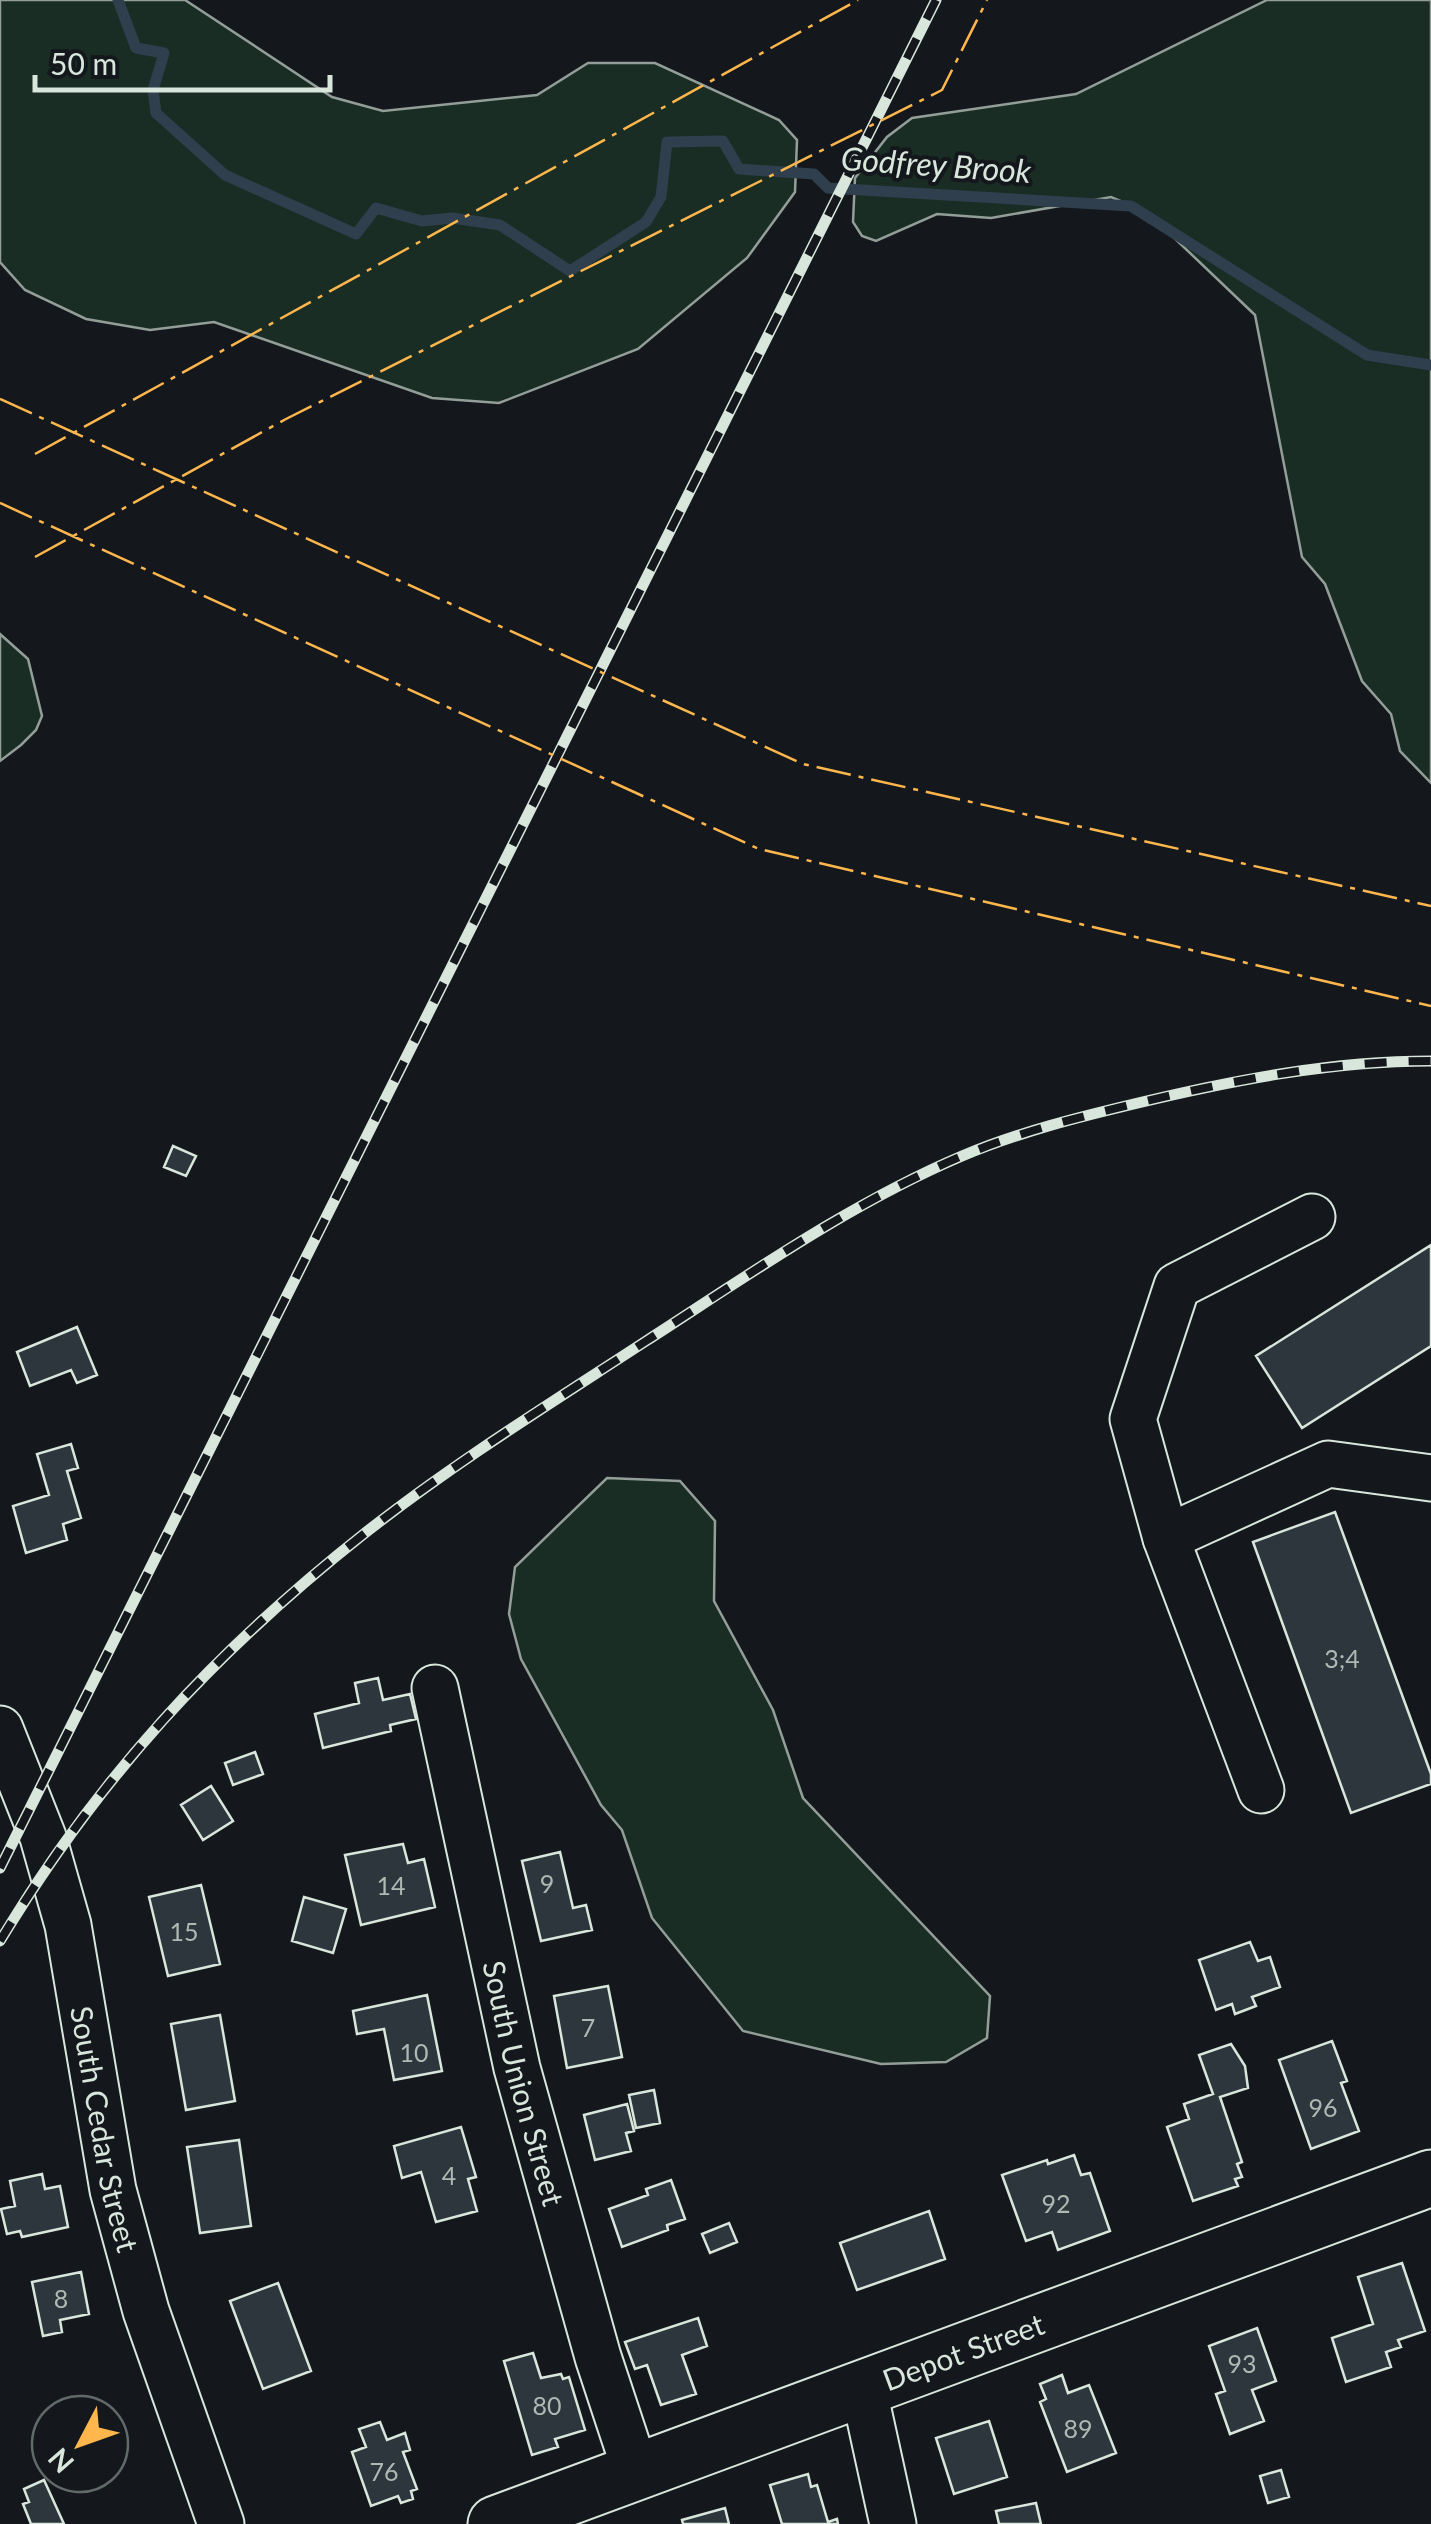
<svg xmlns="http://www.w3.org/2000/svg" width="1431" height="2524" viewBox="0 0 1431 2524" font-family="Lato,sans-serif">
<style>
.green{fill:#1a2d24;stroke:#939e99;stroke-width:2.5}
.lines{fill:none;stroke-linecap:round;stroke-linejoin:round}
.stream{stroke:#2f3f4d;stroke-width:11}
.building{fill:#2c363c;stroke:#d8e6dc;stroke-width:2.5}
.minor-casing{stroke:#d8e6dc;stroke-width:49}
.major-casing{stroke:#d8e6dc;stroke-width:59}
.minor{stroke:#14181c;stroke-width:45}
.major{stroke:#14181c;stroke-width:55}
.rail-casing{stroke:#d8e6dc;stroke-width:11}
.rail{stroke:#14181c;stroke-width:8;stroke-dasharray:22;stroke-linecap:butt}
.power{stroke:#ffb74d;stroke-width:2.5;stroke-dasharray:35 8 5 8;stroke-linecap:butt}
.labels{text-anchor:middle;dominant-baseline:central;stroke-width:8;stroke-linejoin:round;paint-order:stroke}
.number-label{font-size:25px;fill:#adbab4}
.street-label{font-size:30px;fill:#d8e6dc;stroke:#14181c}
.water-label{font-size:32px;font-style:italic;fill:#d8e6dc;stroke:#14181c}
</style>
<rect width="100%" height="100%" fill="#14181c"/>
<!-- green -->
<path class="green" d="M0,0H185L332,97L383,111L537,95L588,63H655L779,120L797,140L795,192L747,258L638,349L499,403L432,398L214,322L150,330L86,319L25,290L0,262Z
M1267,0H1431V783L1400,751L1391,714L1362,681L1325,584L1302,557L1255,315L1147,212L1111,197L991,218L937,214L876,241L862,236L853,222L855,178L887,137L912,118L1076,94Z
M0,634L28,659L42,716L36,730L21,745L0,761Z
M607,1478L680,1481L715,1521L714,1601L773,1710L803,1798L990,1996L987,2038L946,2062L881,2064L743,2031L652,1918L622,1830L601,1805L521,1659L509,1614L515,1567Z"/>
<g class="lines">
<!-- stream -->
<path class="stream" d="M118,0L136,48L164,53L153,90L156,113L225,175L356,234L376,208L422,221L453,218L500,225L570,271L646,222L661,197L667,142L723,141L739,169L814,174L828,188L1131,206L1367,355L1431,365"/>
</g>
<!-- building -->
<path class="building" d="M173,1146L196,1156L186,1176L164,1167Z
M1431,1245V1346L1302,1428L1256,1356Z
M77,1327L97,1375L77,1383L71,1370L30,1386L17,1352Z
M71,1444L78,1468L67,1471L81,1518L63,1524L67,1540L26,1553L13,1506L49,1495L37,1454Z
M1335,1512L1431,1774V1784L1351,1813L1253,1542Z
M378,1678L383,1700L410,1694L416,1719L390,1725L391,1731L323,1748L315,1714L359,1703L355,1683Z
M255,1752L263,1774L233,1785L225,1763Z
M211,1786L233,1821L203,1840L181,1805Z
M403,1844L408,1863L424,1859L435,1907L361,1925L345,1855Z
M560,1852L573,1908L586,1905L592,1930L541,1941L522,1861Z
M201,1885L220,1964L168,1976L149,1897Z
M304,1897L346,1909L333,1953L292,1941Z
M1250,1942L1258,1961L1270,1957L1280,1987L1252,1997L1256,2006L1235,2014L1232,2004L1216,2010L1199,1960Z
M608,1986L622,2057L567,2068L554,1996Z
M427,1995L442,2071L394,2080L384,2029L357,2034L353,2011Z
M220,2015L235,2101L186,2110L171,2024Z
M1332,2041L1347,2081L1341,2083L1359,2131L1311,2149L1279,2060Z
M1231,2044L1245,2066L1248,2088L1220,2097L1242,2162L1237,2164L1242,2177L1235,2179L1238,2186L1193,2201L1167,2127L1189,2119L1184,2104L1213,2094L1199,2055Z
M654,2090L660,2123L636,2128L629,2095Z
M627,2104L634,2131L626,2133L631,2151L595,2160L584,2115Z
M461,2127L476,2177L468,2179L477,2211L436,2222L421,2172L402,2178L394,2146Z
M239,2140L251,2226L200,2233L187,2147Z
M1074,2155L1081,2175L1090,2173L1110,2231L1058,2250L1052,2232L1026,2241L1002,2175L1047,2160L1048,2164Z
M42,2174L45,2189L60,2186L68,2227L22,2237L20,2231L7,2234L1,2209L15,2206L10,2181Z
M671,2180L685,2219L667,2225L668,2230L622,2247L609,2209L648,2195L646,2189Z
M929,2211L945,2259L857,2290L840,2243Z
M729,2223L737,2242L710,2253L702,2234Z
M1402,2263L1425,2331L1398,2340L1401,2347L1386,2352L1391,2367L1346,2382L1332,2338L1373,2324L1358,2277Z
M81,2272L89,2314L60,2320L62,2332L43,2336L32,2282Z
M278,2283L311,2371L263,2389L230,2301Z
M698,2318L707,2346L682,2355L696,2394L661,2405L647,2365L635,2369L625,2342Z
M1257,2328L1276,2381L1252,2390L1264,2421L1230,2434L1216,2394L1225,2391L1209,2346Z
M533,2353L541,2378L561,2374L563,2379L569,2377L585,2430L555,2439L558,2447L532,2455L504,2361Z
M1062,2375L1068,2393L1089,2385L1116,2453L1067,2472L1040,2402L1046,2399L1040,2384Z
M989,2421L1007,2477L954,2494L936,2438Z
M380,2422L387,2440L405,2433L410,2450L403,2452L417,2489L411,2491L413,2499L401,2503L398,2496L371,2506L352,2452L366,2447L359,2429Z
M1281,2470L1289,2497L1268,2503L1260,2476Z
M808,2474L811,2487L817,2485L828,2522L837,2519L838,2524H782L770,2485Z
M44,2480L64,2524H31L23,2504L29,2502L24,2489Z
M1036,2503L1041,2524H999L996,2511Z
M725,2508L729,2524H683L682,2520Z"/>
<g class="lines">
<!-- minor casing -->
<g class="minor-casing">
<g id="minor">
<path d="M1166,1538L1133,1419L1177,1286L1312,1217"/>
<path id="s1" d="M435,1688L517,2068L598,2357L636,2472"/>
<path id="s2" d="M0,1729L43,1837L68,1925L113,2190L146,2311L221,2524"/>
<path d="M1261,1790L1166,1538L1328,1464L1431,1478"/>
<path d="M863,2387L893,2524"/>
</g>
</g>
<!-- major casing -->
<g class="major-casing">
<g id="major">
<path id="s3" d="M496,2524L1431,2178"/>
</g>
</g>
<!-- minor -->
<use href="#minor" class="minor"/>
<!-- major -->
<use href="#major" class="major"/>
<!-- rail casing -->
<g class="rail-casing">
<path id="rail" d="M0,1868L936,0
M0,1941C99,1777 214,1652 365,1533C454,1463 551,1403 646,1341C747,1276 851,1203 962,1156C1019,1132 1079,1117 1138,1103C1234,1080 1332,1061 1431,1061"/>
</g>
<!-- rail -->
<use href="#rail" class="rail"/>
<!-- power -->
<path class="power" d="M0,399L803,764L1431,906
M35,454L858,0
M0,503L759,849L1431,1006
M35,557L286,419L942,90L987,0"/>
</g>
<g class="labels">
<!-- number labels -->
<g class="number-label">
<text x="1342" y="1658">3;4</text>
<text x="547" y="1883">9</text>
<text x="391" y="1885">14</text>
<text x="184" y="1931">15</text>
<text x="588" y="2027">7</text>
<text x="414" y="2052">10</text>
<text x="1323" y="2107">96</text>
<text x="449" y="2175">4</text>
<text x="1056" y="2203">92</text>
<text x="61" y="2298">8</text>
<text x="1242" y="2363">93</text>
<text x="547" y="2405">80</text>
<text x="1078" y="2428">89</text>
<text x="384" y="2471">76</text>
</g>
<!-- street labels -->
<g class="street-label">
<text stroke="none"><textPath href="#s1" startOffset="405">South Union Street</textPath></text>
<text stroke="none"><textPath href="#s2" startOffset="415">South Cedar Street</textPath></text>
<text stroke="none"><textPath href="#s3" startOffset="498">Depot Street</textPath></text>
</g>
<!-- water labels -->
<g class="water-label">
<text transform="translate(936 164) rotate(4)">Godfrey Brook</text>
</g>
</g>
<!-- north arrow -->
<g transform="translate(80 2444) rotate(229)"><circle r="48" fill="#14181c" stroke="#626a69" stroke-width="2.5"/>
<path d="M0-8L18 38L0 25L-18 38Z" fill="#ffb74d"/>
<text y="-15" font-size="28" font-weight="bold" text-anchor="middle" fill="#d8e6dc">N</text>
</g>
<!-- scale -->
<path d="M35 75v15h295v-15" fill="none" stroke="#d8e6dc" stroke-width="5"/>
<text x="50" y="75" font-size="30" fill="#d8e6dc" stroke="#14181c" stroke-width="8" paint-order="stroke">50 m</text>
</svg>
